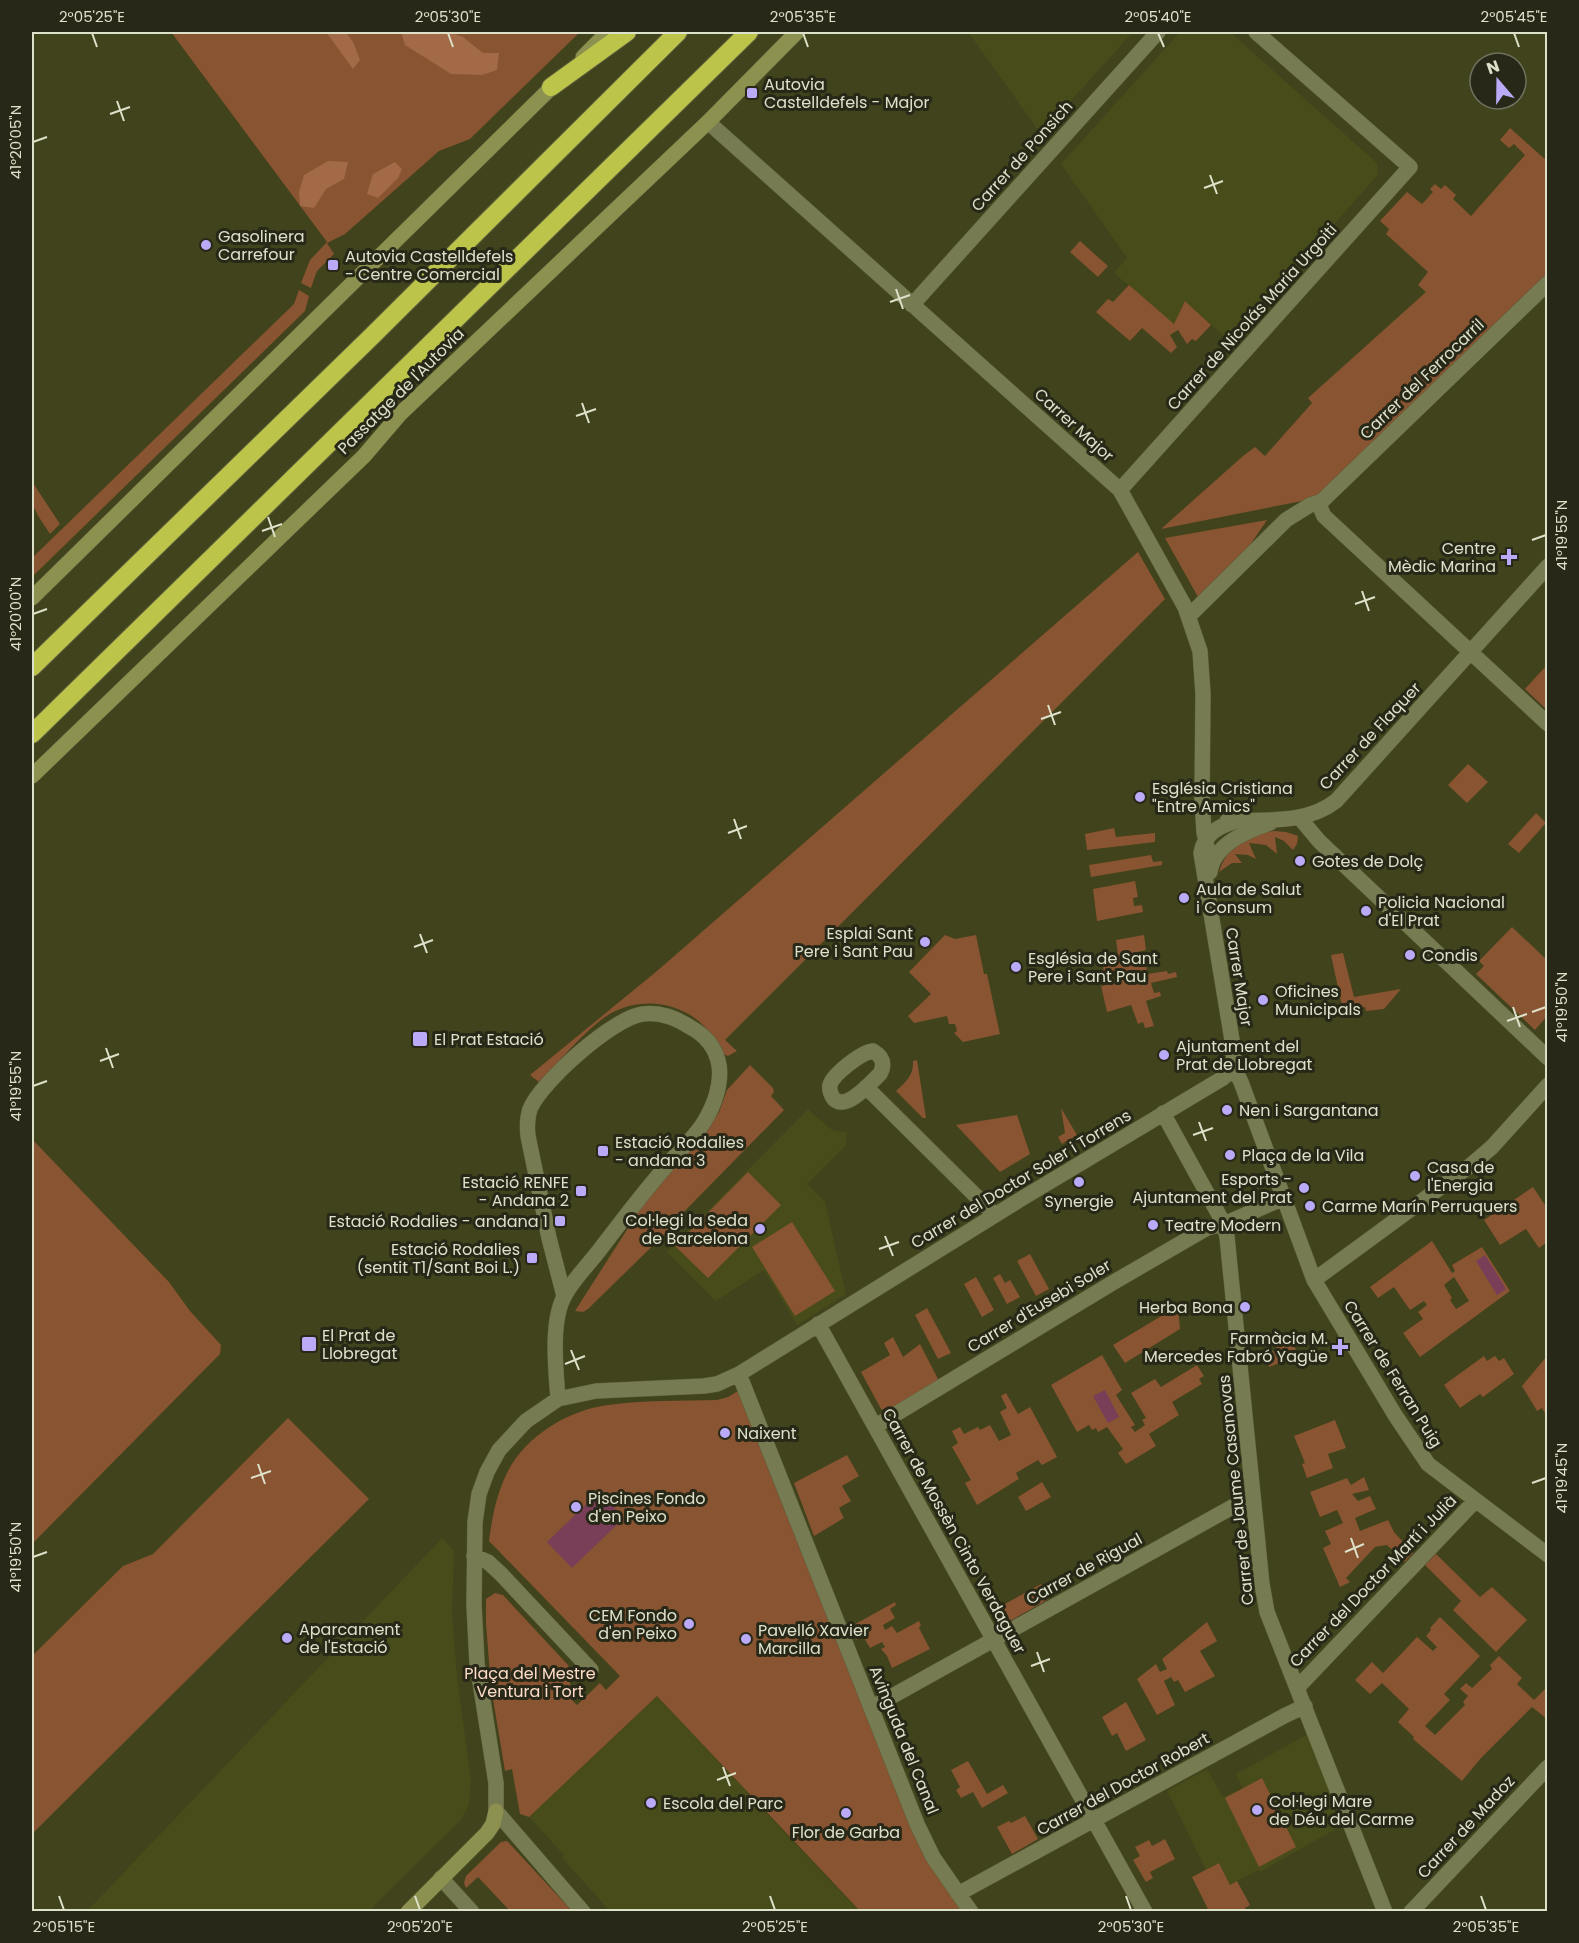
<svg xmlns="http://www.w3.org/2000/svg" width="1579" height="1943" viewBox="0 0 1579 1943" font-family="Poppins,sans-serif">
<style>
.built{fill:#484c1a}
.green{fill:#885431;fill-rule:evenodd}
.forest{fill:#a26a46}
.water{fill:#793e58}
.lines{fill:none;stroke-linecap:round;stroke-linejoin:round}
.street-casing{stroke:#5e603d;stroke-width:16}
.secondary-casing{stroke:#5e603d;stroke-width:16}
.highway-casing{stroke:#5e603d;stroke-width:20}
.street{stroke:#777b51;stroke-width:15}
.secondary{stroke:#8c914f;stroke-width:15}
.highway{stroke:#bcc44a;stroke-width:18}
.ticks{fill:none;stroke:#dee1ca;stroke-width:2}
.poi-dot{fill:#baaaf7;stroke:#272817;stroke-width:2}
.labels{text-anchor:middle;dominant-baseline:central;stroke-width:6;stroke-linejoin:round;paint-order:stroke}
.poi-label{font-size:16px;fill:#dee1ca;stroke:#272817;text-anchor:start}
.street-label{font-size:16px;fill:#dee1ca;stroke:#272817}
.park-label{font-size:16px;fill:#fedcc7;stroke:#272817}
.neatline{fill:none;stroke:#dee1ca;stroke-width:2}
.ticks-label{font-size:15px;text-anchor:middle;fill:#dee1ca}
</style>
<rect width="100%" height="100%" fill="#40431b"/>
<!-- built -->
<path class="built" d="M968,32H1133L1041,134Z
M1180,32H1230L1377,163L1378,175L1229,341L1185,301L1174,325L1114,273L1127,258L1061,164Z
M808,1109L829,1128L835,1131L847,1132L846,1145L807,1184L825,1202L846,1294L797,1325L764,1270L716,1301L667,1252Z
M442,1538L454,1551L452,1613L457,1677L471,1780L469,1805L461,1820L369,1911H87Z
M657,1696L833,1884L860,1911H610L562,1858L564,1855L529,1817Z
M1308,1734L1343,1825L1260,1872L1258,1870L1230,1885L1219,1863L1206,1870L1167,1791L1207,1769L1223,1797L1243,1788L1236,1774Z"/>
<!-- green -->
<path class="green" d="M171,32H580L470,139L439,151L345,234L327,243L334,254L317,271L311,288L301,283L310,260L327,242Z
M1510,128L1547,161V275L1317,498L1161,529L1243,456L1255,447L1265,456L1312,403L1308,398L1426,292L1418,285L1428,272L1386,234L1389,229L1380,221L1407,192L1422,204L1433,192L1430,189L1435,184L1441,189L1445,185L1456,195L1453,199L1471,216L1525,155L1514,144L1509,148L1500,140Z
M1080,241L1108,266L1098,277L1070,252Z
M1129,285L1174,324L1185,301L1211,325L1196,341L1192,339L1187,344L1178,330L1170,335L1177,347L1171,353L1142,328L1130,341L1096,312L1108,299L1113,302Z
M299,290L309,296L305,311L32,577V558L294,304Z
M33,483L60,524L50,534C40,518 26,503 33,483Z
M1267,520L1248,548L1198,597L1165,538Z
M1138,552L1165,599L725,1040L737,1051L728,1056L723,1054C717,1045 712,1035 705,1027C680,1001 639,996 608,1015C585,1030 559,1062 539,1082L530,1075L657,971Z
M1545,667L1547,669V710L1525,689Z
M1468,764L1488,782L1467,803L1448,785Z
M1536,813L1546,823L1519,853L1508,844Z
M1114,828L1116,837L1155,833V842L1087,850L1085,834Z
M1274,831L1286,832L1298,836L1297,844L1293,850L1284,841L1275,837L1277,854L1266,845L1249,843L1256,859L1248,855L1235,854L1242,863H1232L1219,872C1227,846 1248,833 1274,831Z
M1151,855L1153,862L1162,861V865L1091,877L1089,865Z
M1135,881L1138,897L1133,898L1134,906L1142,905L1143,912L1097,921L1093,889Z
M1512,927L1547,960V1016L1535,1030L1476,974L1484,966L1479,961Z
M945,935L955,939L976,935L984,974H987L1000,1034L963,1042L954,1033L957,1031L955,1024H949L947,1016L914,1023L908,1016L931,994L909,972Z
M1144,935L1146,950L1137,952L1138,959L1157,956L1158,964L1146,966L1148,974L1167,971L1168,974L1176,972L1177,977L1151,983L1154,993L1160,992L1161,996L1146,1001L1154,1026L1145,1028L1143,1022L1138,1024L1131,1005L1107,1012L1101,986L1114,983L1113,979L1122,977L1121,971L1104,974L1102,958L1118,955L1116,940Z
M1343,953L1354,997L1401,989L1384,1009L1366,1011L1365,1007L1343,1011L1331,955Z
M917,1060L926,1118H923L896,1091C906,1082 914,1075 913,1061Z
M750,1065L773,1088L774,1092L771,1096L784,1110L674,1222L675,1224L588,1309L583,1312L575,1311L644,1203L707,1130L719,1112L727,1090Z
M1061,1108L1077,1135L1062,1144L1058,1137L1065,1133Z
M1017,1115L1030,1154L1000,1172L956,1125Z
M32,1139L169,1282L190,1311L221,1345L220,1354L32,1544Z
M748,1172L781,1205L708,1278L675,1246Z
M1533,1187L1547,1208V1242L1539,1248L1526,1229L1500,1245L1484,1220Z
M792,1222L835,1291L795,1316L752,1247Z
M1432,1241L1452,1273L1455,1271L1452,1265L1482,1247L1510,1291L1420,1357L1403,1333L1423,1319L1418,1312L1427,1305L1424,1301L1410,1310L1394,1287L1378,1298L1370,1287ZM1454,1277L1469,1301L1456,1309L1450,1300L1452,1298L1444,1285Z
M1030,1254L1049,1289L1036,1296L1017,1261Z
M1000,1274L1005,1283L1010,1280L1020,1297L1007,1304L993,1278Z
M976,1277L994,1310L982,1317L964,1284Z
M1178,1306L1180,1329L1125,1363L1113,1345Z
M927,1308L951,1353L938,1359L915,1315Z
M893,1337L903,1357L920,1344L939,1381L889,1411L881,1409L861,1372L890,1355L884,1343Z
M1283,1342L1284,1345L1293,1342L1298,1356L1269,1367L1268,1353L1277,1350L1275,1345Z
M1102,1355L1122,1390L1116,1395L1135,1425L1131,1427L1135,1432L1145,1425L1142,1420L1146,1418L1131,1393L1155,1379L1161,1387L1197,1365L1204,1376L1199,1379L1202,1384L1172,1402L1179,1415L1149,1434L1156,1446L1126,1464L1118,1453L1123,1449L1107,1427L1098,1432L1096,1428L1092,1430L1089,1425L1077,1432L1051,1385Z
M1484,1356L1487,1361L1495,1356L1499,1361L1504,1358L1514,1374L1483,1397L1480,1394L1460,1408L1444,1385Z
M1547,1356L1548,1414L1546,1415L1542,1408L1537,1411L1522,1386Z
M750,1384L922,1826L940,1856L980,1911H860L657,1696L529,1817L520,1814L512,1769L505,1771L491,1687L486,1624V1599L495,1593L503,1595L568,1665L570,1672V1698L577,1705L600,1683L606,1690L620,1676L489,1541C492,1518 496,1496 506,1475C523,1438 567,1410 608,1405C643,1400 681,1401 717,1400L728,1397Z
M1006,1393L1018,1414L1030,1407L1057,1457L1042,1465L1038,1460L1016,1473L1019,1479L977,1505L965,1483L971,1480L952,1447L958,1443L952,1431L960,1427L964,1434L978,1427L980,1430L990,1425L999,1441L1011,1435L1000,1412L1007,1408L1001,1396Z
M288,1418L369,1499L32,1834V1656L123,1566L153,1554Z
M1335,1420L1346,1448L1328,1454L1333,1468L1307,1478L1302,1464L1305,1463L1294,1436Z
M847,1455L859,1476L842,1486L851,1501L839,1508L844,1518L814,1536L794,1483Z
M1364,1477L1369,1490L1352,1494L1358,1501L1370,1496L1376,1509L1355,1518L1360,1531L1388,1520L1394,1532L1413,1553L1405,1562L1387,1545L1375,1547L1346,1578L1350,1582L1340,1587L1323,1548L1331,1544L1325,1531L1343,1523L1337,1510L1320,1517L1310,1492L1347,1478L1351,1485Z
M1042,1482L1051,1497L1026,1511L1018,1497Z
M1436,1554L1480,1597L1492,1587L1527,1620L1496,1652L1453,1610L1461,1601L1425,1565Z
M1041,1584L1049,1599L1008,1622L999,1620L994,1610Z
M895,1602L896,1605L890,1609L895,1618L883,1625L885,1630L892,1626L897,1633L919,1621L921,1625L919,1628L930,1649L892,1668L887,1656L881,1649L885,1647L882,1642L870,1648L863,1636L856,1640L850,1627Z
M1440,1617L1480,1656L1444,1694L1450,1700L1425,1726L1435,1735L1465,1705L1463,1702L1468,1696L1460,1689L1466,1683L1472,1688L1492,1669L1490,1665L1499,1656L1522,1678L1517,1684L1534,1700L1546,1688L1547,1689V1719L1532,1707L1481,1758L1462,1781L1413,1739L1414,1737L1398,1722L1409,1709L1382,1683L1370,1694L1355,1680L1372,1662L1383,1673L1417,1637L1433,1651L1437,1647L1426,1636L1431,1630L1430,1628Z
M1207,1622L1217,1641L1200,1651L1215,1676L1185,1692L1178,1680L1174,1682L1171,1677L1164,1681L1175,1705L1157,1715L1137,1679L1156,1664L1160,1672L1167,1669L1162,1659Z
M1126,1702L1146,1740L1126,1751L1117,1733L1112,1736L1102,1717Z
M968,1761L987,1794L1003,1785L1008,1793L982,1808L973,1792L961,1798L956,1790L960,1787L951,1770Z
M1262,1778L1296,1847L1259,1867L1225,1798Z
M1025,1816L1038,1839L1012,1854L997,1827L1009,1821L1011,1823Z
M1165,1839L1175,1859L1150,1872L1153,1878L1146,1882L1133,1860L1140,1856L1135,1847L1149,1840L1152,1846Z
M507,1841L509,1843L572,1911H510L478,1877L466,1888L464,1883L466,1876L501,1842Z
M1219,1863L1230,1885L1237,1881L1250,1905L1245,1908L1247,1911H1209L1192,1877Z"/>
<!-- forest -->
<path class="forest" d="M326,32H346L353,42L360,60L353,69Z
M401,32H449L463,37L483,53H499L497,70L482,75L451,74L405,45Z
M328,161L348,162L344,179L326,189L314,208L300,206L299,192L304,175Z
M395,162L402,169L398,178L378,198L367,194L373,174Z"/>
<!-- water -->
<path class="water" d="M1485,1255L1506,1289L1497,1295L1476,1261Z
M1105,1390L1119,1417L1108,1423L1093,1396Z
M599,1492L624,1518L572,1568L547,1542Z"/>
<g class="lines">
<!-- street casing -->
<g class="street-casing">
<path id="street" d="M708,122L1120,490L1185,607L1200,651L1203,694L1202,800L1204,832L1211,867
M1548,283L1322,501L1320,507L1324,516L1548,724
M912,305L1158,32
M1120,490L1410,167L1256,32
M1189,616L1286,520L1310,505L1322,501
M1299,817L1319,841L1548,1058
M1227,821C1264,819 1305,825 1336,801L1548,566
M1236,821C1219,826 1204,834 1201,853L1233,1046L1234,1068L1241,1082L1314,1280L1395,1415L1428,1464L1548,1555
M1210,872C1214,844 1247,831 1270,823
M873,1051C883,1057 885,1064 880,1074C870,1083 847,1111 834,1099C831,1096 829,1089 830,1085C833,1074 862,1052 873,1051Z
M866,1087L995,1215
M1163,1113L1224,1224L1227,1237L1262,1584L1267,1612L1385,1912
M1314,1280L1471,1165L1492,1147L1548,1085
M818,1324L1145,1912
M739,1374L917,1824L933,1857L971,1912
M558,1399C556,1370 550,1321 565,1295C573,1280 587,1266 598,1252C621,1222 644,1191 669,1163C681,1149 695,1137 704,1122C714,1106 722,1084 719,1065C716,1048 705,1035 690,1027C676,1018 659,1012 643,1014C614,1017 541,1082 530,1109C527,1118 527,1127 528,1136L549,1238L564,1296
M876,1426L1114,1282L1207,1228L1224,1224L1284,1198
M474,1556L488,1562L501,1574L591,1670
M1298,1687L1475,1501
M871,1708L1234,1506L1253,1499
M441,1878L472,1912
M958,1894L1284,1716L1305,1706
M583,1912L496,1811V1783L477,1663L474,1605L475,1522L479,1494L487,1472L499,1450L526,1421L558,1399L596,1391L704,1386L717,1384L739,1374L1021,1199L1223,1078L1234,1068
M1411,1912L1548,1767"/>
</g>
<!-- secondary casing -->
<g class="secondary-casing">
<path id="secondary" d="M583,57L608,32
M32,598L559,80
M32,776L364,456L400,414L708,122L797,32
M408,1912L487,1833L493,1824L496,1811"/>
</g>
<!-- highway casing -->
<g class="highway-casing">
<path id="highway" d="M551,87L627,32
M32,667L372,336L678,32
M32,734L749,32"/>
</g>
<!-- street -->
<use href="#street" class="street"/>
<!-- secondary -->
<use href="#secondary" class="secondary"/>
<!-- highway -->
<use href="#highway" class="highway"/>
</g>
<!-- ticks -->
<path class="ticks" d="M92,33L97,47M448,33L453,47M803,33L808,47M1158,33L1164,47M1514,33L1519,47M117,101L124,121M110,114L130,107M33,142L47,137M1210,175L1217,194M1204,188L1223,181M896,289L903,309M890,302L910,295M582,403L589,423M576,416L596,409M268,517L275,537M262,531L282,524M1532,540L1546,535M1362,591L1369,611M1355,604L1375,597M33,614L47,609M1048,705L1055,725M1041,719L1061,712M734,819L741,839M728,833L747,826M420,934L427,953M414,947L433,940M1513,1007L1520,1027M1532,1012L1546,1007M1507,1021L1527,1014M106,1048L113,1068M100,1061L119,1054M33,1086L47,1081M1199,1122L1206,1141M1193,1135L1213,1128M885,1236L893,1256M879,1249L899,1242M571,1350L579,1370M565,1364L585,1356M258,1464L265,1484M251,1478L271,1471M1532,1483L1546,1478M1351,1538L1358,1558M1345,1552L1364,1544M33,1557L47,1552M1037,1652L1044,1672M1031,1666L1050,1659M723,1767L730,1786M717,1780L736,1773M59,1896L64,1910M415,1896L420,1910M770,1896L775,1910M1126,1896L1131,1910M1481,1896L1486,1910"/>
<!-- markers -->
<g class="poi-dot">
<rect x="746" y="87" width="12" height="12" rx="3"/>
<circle cx="206" cy="245" r="6"/>
<rect x="327" y="259" width="12" height="12" rx="3"/>
<path d="M1506 548h6v6h6v6h-6v6h-6v-6h-6v-6h6z"/>
<circle cx="1140" cy="797" r="6"/>
<circle cx="1300" cy="861" r="6"/>
<circle cx="1184" cy="898" r="6"/>
<circle cx="1366" cy="911" r="6"/>
<circle cx="925" cy="942" r="6"/>
<circle cx="1410" cy="955" r="6"/>
<circle cx="1016" cy="967" r="6"/>
<circle cx="1263" cy="1000" r="6"/>
<rect x="412" y="1031" width="16" height="16" rx="3"/>
<circle cx="1164" cy="1055" r="6"/>
<circle cx="1227" cy="1110" r="6"/>
<rect x="597" y="1145" width="12" height="12" rx="3"/>
<circle cx="1230" cy="1155" r="6"/>
<circle cx="1415" cy="1176" r="6"/>
<circle cx="1079" cy="1182" r="6"/>
<circle cx="1304" cy="1188" r="6"/>
<rect x="575" y="1185" width="12" height="12" rx="3"/>
<circle cx="1310" cy="1206" r="6"/>
<rect x="554" y="1215" width="12" height="12" rx="3"/>
<circle cx="1153" cy="1225" r="6"/>
<circle cx="760" cy="1229" r="6"/>
<rect x="526" y="1252" width="12" height="12" rx="3"/>
<circle cx="1245" cy="1307" r="6"/>
<rect x="301" y="1336" width="16" height="16" rx="3"/>
<path d="M1337 1338h6v6h6v6h-6v6h-6v-6h-6v-6h6z"/>
<circle cx="725" cy="1433" r="6"/>
<circle cx="576" cy="1507" r="6"/>
<circle cx="689" cy="1624" r="6"/>
<circle cx="287" cy="1638" r="6"/>
<circle cx="746" cy="1639" r="6"/>
<circle cx="651" cy="1803" r="6"/>
<circle cx="1257" cy="1810" r="6"/>
<circle cx="846" cy="1813" r="6"/>
</g>
<g class="labels">
<!-- poi labels -->
<g class="poi-label">
<text x="764" y="84">Autovia<tspan x="764" dy="18">Castelldefels - Major</tspan></text>
<text x="218" y="236">Gasolinera<tspan x="218" dy="18">Carrefour</tspan></text>
<text x="345" y="256">Autovia Castelldefels<tspan x="345" dy="18">- Centre Comercial</tspan></text>
<text x="1496" y="548" text-anchor="end">Centre<tspan x="1496" dy="18">Mèdic Marina</tspan></text>
<text x="1152" y="788">Església Cristiana<tspan x="1152" dy="18">"Entre Amics"</tspan></text>
<text x="1312" y="861">Gotes de Dolç</text>
<text x="1196" y="889">Aula de Salut<tspan x="1196" dy="18">i Consum</tspan></text>
<text x="1378" y="902">Policia Nacional<tspan x="1378" dy="18">d'El Prat</tspan></text>
<text x="913" y="933" text-anchor="end">Esplai Sant<tspan x="913" dy="18">Pere i Sant Pau</tspan></text>
<text x="1422" y="955">Condis</text>
<text x="1028" y="958">Església de Sant<tspan x="1028" dy="18">Pere i Sant Pau</tspan></text>
<text x="1275" y="991">Oficines<tspan x="1275" dy="18">Municipals</tspan></text>
<text x="434" y="1039">El Prat Estació</text>
<text x="1176" y="1046">Ajuntament del<tspan x="1176" dy="18">Prat de Llobregat</tspan></text>
<text x="1239" y="1110">Nen i Sargantana</text>
<text x="615" y="1142">Estació Rodalies<tspan x="615" dy="18">- andana 3</tspan></text>
<text x="1242" y="1155">Plaça de la Vila</text>
<text x="1427" y="1167">Casa de<tspan x="1427" dy="18">l'Energia</tspan></text>
<text x="1292" y="1179" text-anchor="end">Esports -<tspan x="1292" dy="18">Ajuntament del Prat</tspan></text>
<text x="569" y="1182" text-anchor="end">Estació RENFE<tspan x="569" dy="18">- Andana 2</tspan></text>
<text x="1079" y="1201" text-anchor="middle">Synergie</text>
<text x="1322" y="1206">Carme Marín Perruquers</text>
<text x="748" y="1220" text-anchor="end">Col·legi la Seda<tspan x="748" dy="18">de Barcelona</tspan></text>
<text x="548" y="1221" text-anchor="end">Estació Rodalies - andana 1</text>
<text x="1165" y="1225">Teatre Modern</text>
<text x="520" y="1249" text-anchor="end">Estació Rodalies<tspan x="520" dy="18">(sentit T1/Sant Boi L.)</tspan></text>
<text x="1233" y="1307" text-anchor="end">Herba Bona</text>
<text x="322" y="1335">El Prat de<tspan x="322" dy="18">Llobregat</tspan></text>
<text x="1328" y="1338" text-anchor="end">Farmàcia M.<tspan x="1328" dy="18">Mercedes Fabró Yagüe</tspan></text>
<text x="737" y="1433">Naixent</text>
<text x="588" y="1498">Piscines Fondo<tspan x="588" dy="18">d'en Peixo</tspan></text>
<text x="677" y="1615" text-anchor="end">CEM Fondo<tspan x="677" dy="18">d'en Peixo</tspan></text>
<text x="299" y="1629">Aparcament<tspan x="299" dy="18">de l'Estació</tspan></text>
<text x="758" y="1630">Pavelló Xavier<tspan x="758" dy="18">Marcilla</tspan></text>
<text x="1269" y="1801">Col·legi Mare<tspan x="1269" dy="18">de Déu del Carme</tspan></text>
<text x="663" y="1803">Escola del Parc</text>
<text x="846" y="1832" text-anchor="middle">Flor de Garba</text>
</g>
<!-- street labels -->
<g class="street-label">
<text transform="translate(1022 156) rotate(-48)">Carrer de Ponsich</text>
<text transform="translate(1252 317) rotate(-48)">Carrer de Nicolás Maria Urgoiti</text>
<text transform="translate(1422 379) rotate(-44)">Carrer del Ferrocarril</text>
<text transform="translate(401 391) rotate(-45)">Passatge de l'Autovia</text>
<text transform="translate(1074 425) rotate(42)">Carrer Major</text>
<text transform="translate(1370 736) rotate(-47)">Carrer de Flaquer</text>
<text transform="translate(1239 977) rotate(81)">Carrer Major</text>
<text transform="translate(1021 1179) rotate(-31)">Carrer del Doctor Soler i Torrens</text>
<text transform="translate(1039 1306) rotate(-31)">Carrer d'Eusebi Soler</text>
<text transform="translate(1393 1374) rotate(58)">Carrer de Ferran Puig</text>
<text transform="translate(1236 1490) rotate(-96)">Carrer de Jaume Casanovas</text>
<text transform="translate(954 1531) rotate(61)">Carrer de Mossèn Cinto Verdaguer</text>
<text transform="translate(1084 1569) rotate(-29)">Carrer de Rigual</text>
<text transform="translate(1373 1581) rotate(-46)">Carrer del Doctor Martí i Julià</text>
<text transform="translate(904 1740) rotate(68)">Avinguda del Canal</text>
<text transform="translate(1123 1784) rotate(-29)">Carrer del Doctor Robert</text>
<text transform="translate(1466 1827) rotate(-47)">Carrer de Madoz</text>
</g>
<!-- park labels -->
<g class="park-label">
<text x="530" y="1673">Plaça del Mestre<tspan x="530" dy="18">Ventura i Tort</tspan></text>
</g>
</g>
<!-- border -->
<rect width="1579" height="1943" fill="none" stroke="#272817" stroke-width="66"/>
<!-- north arrow -->
<g transform="translate(1498 81) rotate(340)"><circle r="28" fill="#272817" stroke="#70725f" stroke-width="1.5"/>
<path d="M0-4.5L10 22L0 15L-10 22Z" fill="#baaaf7"/>
<text y="-9" font-size="16" font-weight="bold" text-anchor="middle" fill="#dee1ca">N</text>
</g>
<rect x="33" y="33" width="1513" height="1877" class="neatline"/>
<g class="ticks-label">
<text x="92" y="22">2°05'25"E</text>
<text x="448" y="22">2°05'30"E</text>
<text x="803" y="22">2°05'35"E</text>
<text x="1158" y="22">2°05'40"E</text>
<text x="1514" y="22">2°05'45"E</text>
<text transform="translate(16 142) rotate(-90)" y="5">41°20'05"N</text>
<text transform="translate(1562 535) rotate(-90)" y="5">41°19'55"N</text>
<text transform="translate(16 614) rotate(-90)" y="5">41°20'00"N</text>
<text transform="translate(1562 1007) rotate(-90)" y="5">41°19'50"N</text>
<text transform="translate(16 1086) rotate(-90)" y="5">41°19'55"N</text>
<text transform="translate(1562 1478) rotate(-90)" y="5">41°19'45"N</text>
<text transform="translate(16 1557) rotate(-90)" y="5">41°19'50"N</text>
<text x="64" y="1932">2°05'15"E</text>
<text x="420" y="1932">2°05'20"E</text>
<text x="775" y="1932">2°05'25"E</text>
<text x="1131" y="1932">2°05'30"E</text>
<text x="1486" y="1932">2°05'35"E</text>
</g>
</svg>
